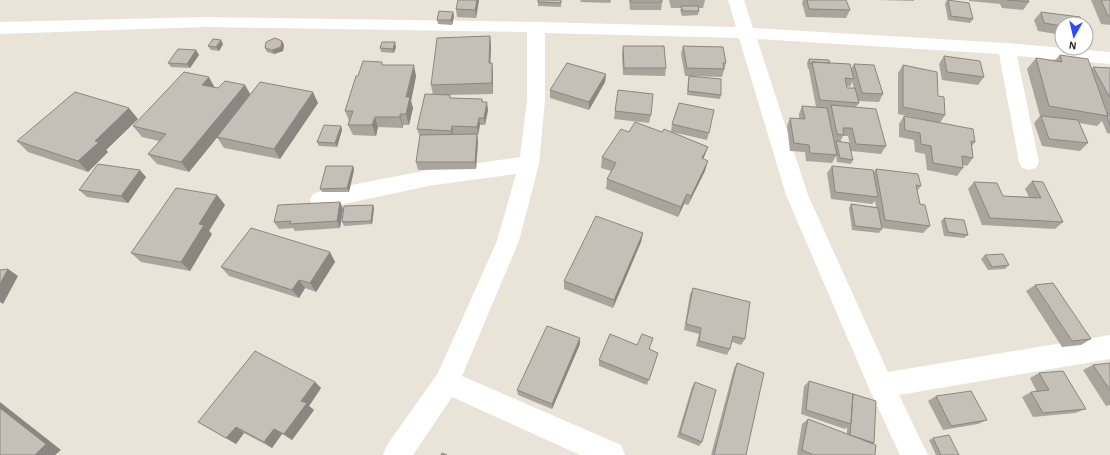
<svg xmlns="http://www.w3.org/2000/svg" width="1110" height="455" viewBox="0 0 1110 455" font-family="'Alegreya Sans',sans-serif">
<style>
.lines{fill:none;stroke-linecap:round;stroke-linejoin:round}
.minor{fill:#fff;fill-rule:evenodd}
.wall{fill:#a9a59d;fill-rule:evenodd}
.shaded-wall{fill:#8a8680}
.building{fill:#c5c0b7;stroke:#8a8680}
</style>
<rect width="100%" height="100%" fill="#eae3d7"/>
<g class="lines">
<!-- minor -->
<path class="minor" d="M728,0H744L753,28L1007,43L1110,52V64L1017,56L1039,162L1036,168L1029,170L1022,168L1019,162L999,54L757,39L808,195L888,372L1110,335V359L899,395L928,455H900L872,395L786,195L739,38L545,33V100L539,164L519,241L462,376L621,445L625,455H580L452,397L413,455H383L387,445L438,373L497,241L516,174L428,186L321,209L313,206L310,200L313,194L321,191L428,170L520,157L527,100V32L204,27L0,34V22L204,17L536,22L736,27Z"/>
</g>
<!-- wall -->
<path class="wall" d="M479,0L476,18L457,17L456,9Z
M561,0V7L538,6V2Z
M581,0H611L610,3L580,2Z
M629,0H662V2L661,10H630Z
M669,0H705L703,8H698L699,11L698,15L682,16L680,10L681,8H671Z
M803,0H846L850,10L846,18L806,17L802,3Z
M879,0H914V1Z
M947,0H950L973,19L970,23L948,20L945,4Z
M969,0H1028L1029,2L1023,10L1002,8L1000,4L969,1Z
M1091,0H1110V25L1101,24Z
M453,12L454,16L452,25L438,24L437,20Z
M1041,12L1062,24V35L1038,31L1034,20Z
M490,36L491,47L490,63H492L493,74V94L448,95L451,98L482,99L483,102L488,110L485,125H480L478,135H477L478,142L476,169L418,170L416,162L420,137L417,129L433,95L431,85ZM453,134H472L453,135Z
M223,44L219,51L211,50L208,46Z
M284,45L283,51L274,54L267,52L265,48Z
M623,46L666,68L665,76L623,75L622,54Z
M683,46L726,63L722,77L691,76L721,95L720,99L687,95L688,80L689,76H685L681,54Z
M396,47L394,53L381,52L380,48Z
M196,50L199,55L190,68L171,67L168,63Z
M1060,55L1092,69L1093,67L1110,68V134L1107,133L1102,121L1097,126L1079,123L1088,143L1080,151L1042,146L1034,123L1040,116L1027,69L1036,58L1054,61Z
M944,56L984,77L978,85L942,80L939,64Z
M809,59L830,63L851,69L854,64L883,94L879,102L858,101L859,103L856,107L886,146L881,154L851,151L848,136H843L840,142L853,160L851,164L837,162L836,156L832,163L806,161L805,152L790,151L787,126L790,118L799,119V114L802,106L816,107L809,70V69H808L807,63ZM852,82L854,88H847V86L850,87Z
M383,65L416,76L411,101L413,108L409,125H403V128L378,127L376,136L353,135L348,125L349,121L345,111L358,76Z
M903,65L938,96L945,115L940,123L975,142L972,146L973,158L967,166L963,165V168L957,176L927,170L925,154L915,152L914,140L899,137V124L904,116L927,120L898,114V73Z
M606,74L605,82L589,110L550,98V90Z
M245,85L250,94L318,103L280,159L224,148L217,137L222,131L189,172L157,164L148,154L159,141L142,137L133,126L215,88H218Z
M615,111L651,115L649,123L614,119Z
M138,119L106,150L108,152L88,172L28,152L17,141Z
M672,124L709,133L707,140L672,132L708,147L703,159L705,171L688,205L684,204L678,217L606,189L607,179L611,171L601,168L602,157L629,132H671Z
M341,126L342,130L337,147L319,146L317,142Z
M353,166L354,170L349,192H322L320,189Z
M832,166L873,173L876,169L921,186L917,191L920,204L930,226L923,233L882,228V229L879,233L852,230L849,208L851,204L876,207L875,201L872,204L831,199L827,173Z
M146,177L128,203L87,197L79,190Z
M1032,181L1063,222L1055,229L982,225L968,189L974,182L1003,196L1029,197L1025,189Z
M217,195L225,205L209,231L212,234L190,271L141,262L131,253Z
M340,202L343,209L340,228L295,231L293,228L279,229L274,222Z
M373,205L374,209L372,224L344,226L342,222Z
M944,218L968,235L964,238L944,236L941,221Z
M643,233L641,242L613,308L564,289V281Z
M330,252L335,262L316,292L305,288L299,298L229,276L221,267Z
M985,255L1009,265L1005,269L988,270L981,259Z
M1035,285L1091,339L1081,345L1062,347L1026,291Z
M693,288L745,339L741,345L732,342L730,349L727,355L696,346L699,334L684,330L690,294Z
M580,344L552,409L518,395L517,390Z
M637,345L658,353L647,385L599,366V360Z
M737,363L746,455H711L734,368Z
M1110,363V405L1106,406L1083,370L1093,365Z
M1039,373L1086,409L1075,413L1033,417L1022,397L1031,392H1037L1030,378Z
M809,381L874,443L872,444L875,455H799L797,454L802,424L808,419L847,434V427L845,429L801,414L804,386Z
M315,382L321,388L309,406L314,410L292,440L282,434L272,448L244,433L236,444L198,422Z
M695,382L702,442L699,446L677,437L692,387Z
M936,396L987,420L978,424L943,430L928,401Z
M933,438L959,455H936L929,440Z"/>
<!-- shaded-wall -->
<path class="shaded-wall" d="M477,0H479L476,18L475,10Z
M453,12L454,16L452,25L451,20Z
M490,36L491,47L490,74L489,63Z
M221,40L223,44L219,51L216,47Z
M282,41L284,45L283,51L274,54L272,50Z
M395,42L396,47L394,53L393,49Z
M196,50L199,55L190,68L187,64Z
M492,63L493,74V94L492,83Z
M414,65L416,76L411,101L413,108L409,125L406,114V97Z
M606,74L605,82L589,110V102Z
M209,77L215,88L202,85Z
M245,85L251,96L189,172L181,162Z
M313,92L318,103L280,159L274,149Z
M487,102L488,110L485,125L484,118Z
M129,108L138,119L106,150L108,152L88,172L78,161L95,141Z
M400,114L403,125V128L400,117Z
M375,117L378,127L376,136L372,125Z
M479,118L480,125L478,135L477,127Z
M341,126L342,130L337,147L335,143Z
M452,126L453,134L452,138L451,131Z
M477,134L478,142L476,169L475,162Z
M708,147L704,157L699,168L702,158Z
M708,161L705,171L688,205L691,196Z
M353,166L354,170L349,192L347,188Z
M140,170L146,177L128,203L121,196Z
M687,194L684,204L678,217L681,207Z
M217,195L225,205L209,231L212,234L190,271L181,262L199,224Z
M340,202L343,209L340,228L337,221Z
M373,205L374,209L372,224L371,221Z
M643,233L641,242L613,308L614,300Z
M330,252L335,262L316,292L310,283Z
M8,269L18,276L3,304L0,302V284Z
M299,280L305,288L299,298L292,290Z
M580,338V344L552,409V404Z
M315,382L321,388L309,406L314,410L292,440L284,434L301,401Z
M0,402L61,450L55,455H35L0,408Z
M236,427L244,433L236,444L226,438Z
M274,429L282,434L272,448L264,442Z"/>
<!-- building -->
<path class="building" d="M458,0H477L475,10L456,9Z
M538,0H561V3L538,2Z
M631,0H662V2H631Z
M807,0H846L850,10L809,9Z
M948,0L969,3L973,19L951,16Z
M1007,0H1028L1029,2L1008,0Z
M1101,0H1110V16H1108Z
M681,6H698L699,11H683Z
M439,11L453,12L451,20H437Z
M1041,12L1080,17L1083,24H1062V26L1044,23Z
M490,36L489,63H492V83L431,85L437,38Z
M275,38L282,41L281,47L272,50L265,48L266,42Z
M213,39L221,40L216,47L208,46Z
M382,42H395L393,49L380,48Z
M623,46H664L666,68H624Z
M683,46L723,47L726,63H723L724,69L687,68Z
M178,49L196,50L187,64L168,63Z
M1060,55L1088,59L1108,116L1049,106L1036,58L1062,62Z
M944,56L980,61L984,77L947,72Z
M809,59L829,60L830,63L812,62L811,64H810Z
M363,61L382,62V65H414L406,97H410L406,114H400V117H375L372,125H348L353,111H345L356,76H358Z
M812,62L850,64L854,79L845,78L847,88H855L859,103L820,100Z
M567,63L606,74L589,102L550,90Z
M854,64L874,65L883,94L862,93Z
M903,65L937,72L938,96L944,97L945,115L903,107Z
M1093,67L1110,68V98Z
M184,72L209,77L202,85L218,88L225,81L245,85L181,162L148,154L166,134L133,126Z
M689,76L721,79V95L688,91Z
M260,82L313,92L274,149L217,137Z
M618,90L653,94L651,115L615,111Z
M75,92L129,108L95,141L99,142L78,161L17,141Z
M425,94L450,95V98L482,99V102H487L484,118H479L477,127L452,126L451,131L417,129Z
M679,103L714,110L709,133L672,124Z
M831,105L876,109L886,146L856,144L852,128H843L844,135L837,134Z
M802,106L827,108L837,155L810,153L809,145L794,143L790,118L805,119Z
M1107,113L1110,114V126L1107,117L1108,116Z
M904,116L973,129L975,142L971,141L973,158L962,156L963,168L933,163L931,146L921,144L920,133L905,130Z
M1041,116L1078,120L1088,143L1049,139Z
M635,122L662,132L664,129L708,147L702,158L708,161L691,196L687,194L681,207L607,179L616,163L602,157L621,129L629,132Z
M324,125L341,126L335,143L317,142Z
M477,134L475,162H416L420,135Z
M836,141L849,143L853,160L840,158Z
M98,164L140,170L121,196L79,190Z
M326,166H353L347,188L320,189Z
M832,166L873,170L878,197L835,192Z
M876,169L918,174L921,186L916,185L920,204L925,205L930,226L885,220Z
M1032,181L1043,182L1063,222L990,218L974,182L997,183L1003,196L1041,198Z
M176,188L217,195L199,224L204,225L181,262L131,253Z
M340,202L337,221L290,224L291,221L274,222L278,205Z
M851,204L878,208L882,229L855,226Z
M373,205L371,221L342,222L344,206Z
M596,216L643,233L614,300L564,281Z
M944,218L964,220L968,235L948,232Z
M251,228L330,252L310,283L299,280L292,290L221,267Z
M1003,254L1009,265L992,267L985,255Z
M8,269L0,284V270Z
M1053,283L1091,339L1072,341L1035,285Z
M693,288L750,302L745,339L733,336L730,349L699,341L701,328L686,324Z
M547,326L580,338L552,404L517,390Z
M610,334L637,345L642,334L653,338L649,349L658,353L649,380L599,360Z
M255,351L315,382L301,401L307,403L284,434L274,429L264,442L236,427L226,438L198,422Z
M737,363L764,373L746,455H714Z
M1110,363V390L1093,365Z
M1063,371L1086,409L1043,413L1031,392L1049,390L1039,373Z
M809,381L853,394L851,424L806,410Z
M695,382L716,390L702,442L680,433Z
M971,391L987,420L951,426L936,396Z
M853,394L876,401L874,443L850,435Z
M0,408L46,444L35,455H0Z
M808,419L876,445L875,455H814L802,450Z
M949,435L959,455H941L933,438Z
M442,453L447,455H441Z"/>
<!-- north arrow -->
<g transform="translate(1074 36) rotate(188)"><circle r="19" fill="#ffffff" stroke="#a8a8a8"/>
<path d="M0-3L7 15L0 10L-7 15Z" fill="#3049fe"/>
<text y="-6" font-size="11" font-weight="bold" text-anchor="middle" fill="#262626">N</text>
</g>
</svg>
